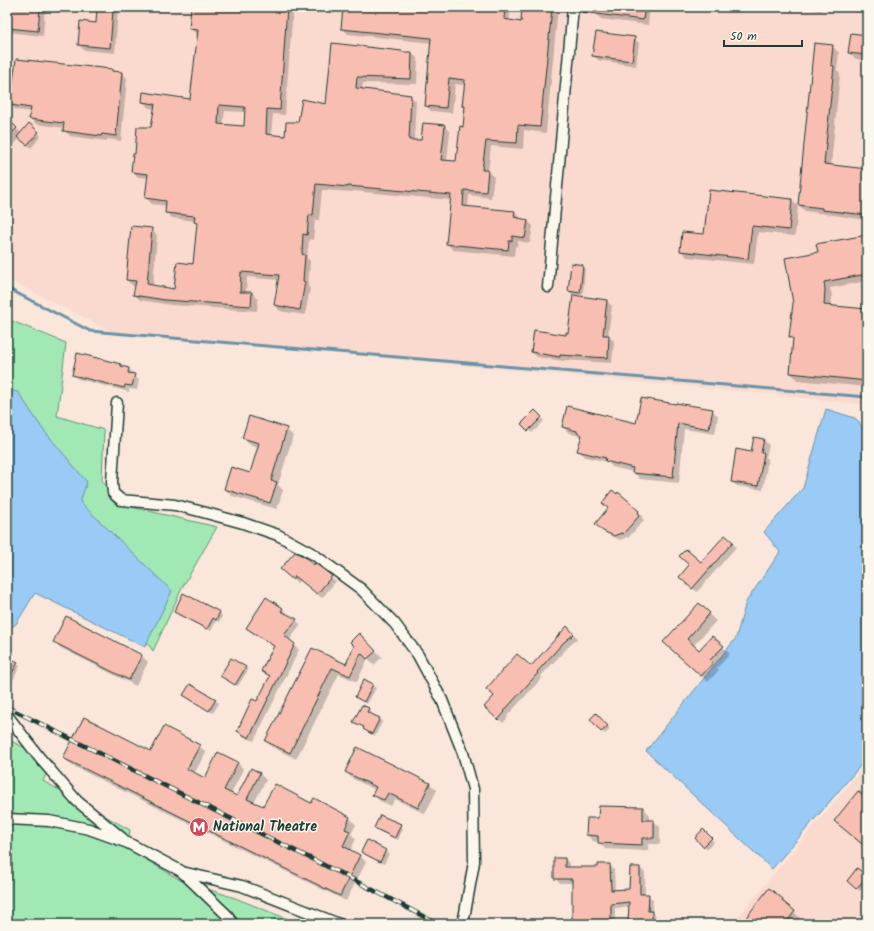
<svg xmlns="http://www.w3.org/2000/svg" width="874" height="931" viewBox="0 0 874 931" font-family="Kalam,sans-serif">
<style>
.built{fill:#fadacf}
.green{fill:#a2e8b5;stroke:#609274}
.water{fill:#9acaf6;stroke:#6992a8}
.shadow{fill:#0003;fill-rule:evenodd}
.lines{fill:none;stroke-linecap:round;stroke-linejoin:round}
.stream{stroke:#6992a8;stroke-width:3}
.building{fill:#f9beb2;stroke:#1f3d34;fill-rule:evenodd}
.minor-casing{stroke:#1f3d34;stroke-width:13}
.minor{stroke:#fbf7ec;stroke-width:10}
.rail-casing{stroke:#1f3d34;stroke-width:4.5}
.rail{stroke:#fbf7ec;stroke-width:3;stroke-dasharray:9;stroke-linecap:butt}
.labels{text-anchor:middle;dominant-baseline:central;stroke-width:3;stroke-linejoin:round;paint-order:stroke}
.poi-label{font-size:14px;font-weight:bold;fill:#1f3d34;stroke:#fbf7ec;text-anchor:start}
</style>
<rect width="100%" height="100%" fill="#fae6db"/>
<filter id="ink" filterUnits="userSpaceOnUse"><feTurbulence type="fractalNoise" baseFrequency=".025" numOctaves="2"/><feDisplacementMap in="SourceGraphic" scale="8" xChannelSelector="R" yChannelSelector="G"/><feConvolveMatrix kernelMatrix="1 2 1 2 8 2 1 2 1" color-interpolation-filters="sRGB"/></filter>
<g filter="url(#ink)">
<!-- built -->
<path class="built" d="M7,7H867V405L781,395L114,333L7,279Z
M867,763V924H732L783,863Z"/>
<!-- green -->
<path class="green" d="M7,319L66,343L57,416L104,430L102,480L114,503L217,527L182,588L153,651L7,448Z
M7,739L52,761L43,781L130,830L127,848L180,880L235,898L300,924H7Z"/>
<!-- water -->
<path class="water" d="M7,390L18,392L42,428L87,482L80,502L172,591L145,647L35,593L16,624L7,630Z
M826,409L855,418L867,433V758L772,869L646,751L736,638L746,602L780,552L764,532L803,488Z"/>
<!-- shadow -->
<path class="shadow" d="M7,7H45L43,36L7,32Z
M99,7H118L115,53L84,50L79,45L97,24Z
M192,7H293L285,115L273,114L271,136L286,137L299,123L326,105L333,44L412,53L418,59L417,84L363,83L362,90L410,96L416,101L414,141H422L444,126L450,132L447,161L457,162L464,128L465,108L463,106L465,85L455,84L452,113L431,111L426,106L432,43L348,34L342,28L344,7H511L509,21L522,23L523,7H558L546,133L524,130L523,149L491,146L488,172L494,177L491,198L469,195L468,207L514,212L520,217V219L527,220L533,226L530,243L518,241L517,247L515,246L514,256L453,250L447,244L451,200L353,191V192L322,190L319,220H315L313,240L309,239L307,258L310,261L308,287L310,288L305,315L280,311L275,305L279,280L247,277L246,293H252L258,299L257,311L171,305L140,300L134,294L136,286H133L127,280L151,229L157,235L153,286L175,290L194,265L198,225L195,221L172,218L166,212L167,206L152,204L146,198L148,178L138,177L132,171L136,155L152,128L155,109L149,108L143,102L191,101L198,35L196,34L190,28ZM225,111L246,112L245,127L223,125Z
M597,7H650L648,25L601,19L596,14Z
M789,7H867V13L822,8L821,11Z
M867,36V61L856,59L849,53Z
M634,38L639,43L636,66L598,60L593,55Z
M832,46L839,53L837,70L840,73L831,166L867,170V220L805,211L799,205Z
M111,70L113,72L122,73L127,78L121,141L107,139V141L70,136L64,130L65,128L36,124L31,119L32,112L16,110L11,105Z
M7,120L21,133H38L41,136L31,148L20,138L11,148L7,144Z
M792,200L798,207L795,236L758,232L754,264L687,257L681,251L705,236Z
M867,236V281L830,288L832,296L831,306L867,310V387L797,380L791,373L794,341L790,337L819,253Z
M582,266L585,269L583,295L572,294L569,291Z
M607,301L612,306L608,336L614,341L612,363L565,360L564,361L537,357L532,352L567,336Z
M121,365L124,368L129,369L133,373V375L139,380L137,390L129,389V392L78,379L73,375Z
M677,405L712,410L718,416L715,434L684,429L679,483L640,479L633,472L612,467L608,462L585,457L579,451L582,437L569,433L563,427L637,424Z
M535,412L544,421L532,433L523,424Z
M286,429L293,436L278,485L283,490L277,509L232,496L225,489L250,474L258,447L250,445L243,438Z
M764,440L769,445L766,457L768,459L763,490L737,486L732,482L752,453Z
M619,493L643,516L642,518L644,520L628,538L627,537L620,540L609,535L601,529Z
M732,543L736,547L697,592L684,581L690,565L701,564Z
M315,565L336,581L322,598L300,580L297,583L286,573Z
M699,605L716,621L693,646L699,651L723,647L730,654L717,668L719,670L708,682L671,649Z
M282,608L287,613L286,615L296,620L301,625L289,640L299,650L254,741L242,736L238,731L258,703L270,677L262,670L274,647L251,632L247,628Z
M175,611L219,613L222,616L219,622L216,621L211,631L178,615Z
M567,628L578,638L567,648L541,676L542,678L507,716L508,717L503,723L490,711L531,668Z
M359,634L382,657L374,665L368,658L357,682L339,674L296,759L272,747L266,741L313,649L346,666Z
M54,641L141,655L148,662L136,686L61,648Z
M7,658L20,666L9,688L7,687Z
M245,668L248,670L238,686L224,678Z
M364,681L376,688L367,704L356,697Z
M190,685L219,703L213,713L184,695Z
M368,709L371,712L370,714L379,719L382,722L375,736L367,732L364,728L355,722Z
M596,715L610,729L605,734L591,719Z
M199,746L206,752L194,774L206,779L237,762L243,769L231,794L237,797L260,774L266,780L254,803L263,808L312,804L314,800L350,818L356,825L351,834L356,839L350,851L360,856L366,862L346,901L71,765L64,758L152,752Z
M357,749L430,784L437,790L425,814L395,799L391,806L387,804L380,801L373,794L376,790L353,779L346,772Z
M867,799V849L835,821Z
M643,808L649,814V821H654L660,827V844H648V851L605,849L599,842L593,841L587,835L599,820Z
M400,825L403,828L398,840L378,831L375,828Z
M703,831L714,842L707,849L696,838Z
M368,842L386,851L389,854L384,864L366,855L363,852Z
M565,859L569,863V868H599L610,865L614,870L615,890H630L631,868H640L645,873V895H648L653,900L652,913L656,917V924H629V907L615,908V924H573V883H560L555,878Z
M857,870L867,878V883L860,891L851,884Z
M769,890L783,900L789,906L788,907L800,918L795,924H742Z"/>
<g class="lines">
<!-- stream -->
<path class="stream" d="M7,288L90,331L867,397"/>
</g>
<!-- building -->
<path class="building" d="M7,7H40L38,31L7,28Z
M97,7H112L111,10H113L110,48L78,45L80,21L96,23Z
M191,7H287L280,110L267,109L266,134L285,136L286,122H298L302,99L326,104L332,43L402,51V52H412L411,79L357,77L356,88L411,95L409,140H421L423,123L445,125L441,160L456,161L460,126L463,127L465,106H462L465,80L449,78L446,108L425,106L431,38L341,29L343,7H505L504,19L521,22L522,7L552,8L540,127L518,125L517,143L486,141L482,170H488L486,192L464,190L463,206L515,211L514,217L528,220L525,238L512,236V241H509L508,250L446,244L451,195L348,186V187L316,184L313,215H309L307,235L303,234L302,254L305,255L303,281L305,282L300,310L274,305L279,275L241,272L240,292H252L251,306L165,300L133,295L136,281L126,280L131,226L152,228L147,284L174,289L177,262L193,264L197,223L194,222L195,216L165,213L166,201L145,198L148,174L131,172L133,154H135L137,127H151L155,104L142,102L143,92L190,99L198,30L189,29ZM219,105L245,107L244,126L218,124Z
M582,7H645L643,20L582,12Z
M596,32L635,37L632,61L592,56Z
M851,33L867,35V55L848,53Z
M814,43L833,45L831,65L834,66L824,164L867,169V215L822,210V208L798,205Z
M16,59L112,69V71L122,72L116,136L102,134L101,136L63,131L64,123L29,119L31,108L10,105Z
M7,118L17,128L7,138Z
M29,123L39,132L27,145L17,137Z
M709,190L792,199L789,230L752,226L748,259L680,251L682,232L704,234Z
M867,235V274L824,282L825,289L824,305L867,309V381L790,373L793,338L789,337L793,303L785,258L818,252L816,244Z
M571,263L583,265L580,293L568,291Z
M573,295L607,300L603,335H609L608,358L560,355V357L531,352L534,330L566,335V332L568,333Z
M77,353L121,364V366L129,368L128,373L135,374L132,386L125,385L124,388L72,375Z
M641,398L676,404V403L713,409L709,429L678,423L673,477L632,473L633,468L605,461L606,458L577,451L582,435L577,433V431L562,427L567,406L636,423Z
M535,410L542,417L528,431L521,424Z
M249,416L287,428L271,481L277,482L270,503L224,489L231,467L250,473L259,443L242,438Z
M754,437L764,439L761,453H764L758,486L731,482L736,449L751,452Z
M612,490L617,494L618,492L630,502V503L639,511L638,513L640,515L623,534L621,533L614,536L603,531L595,524L608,508L602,503Z
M725,535L733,542L692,589L679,577L689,565L679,556L686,549L701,562Z
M295,552L305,557L314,565L315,563L332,576L317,594L295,576L293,580L280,569Z
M183,593L220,612L216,620L213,618L207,629L174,612Z
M266,597L283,608L281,611L297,619L284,635L295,644L249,738L237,731L252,699L257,701L270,676L261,671L274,646L246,628Z
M699,603L710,613L687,639L699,650L712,636L724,646L710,660L713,663L701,676L663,642Z
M66,616L142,655L129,680L53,642Z
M567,626L574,634L563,643L537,672L538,673L504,711L505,712L498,720L484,707L494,696L486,689L517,654L531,666Z
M359,633L376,651L367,659L361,653L350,676L332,668L290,753L265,741L312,648L346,664L354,646L350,642Z
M7,657L18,662L7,683Z
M231,658L246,667L235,685L220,676Z
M364,679L373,684L364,702L355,697Z
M190,684L216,699L209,711L183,695Z
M362,705L369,708L367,712L380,718L372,734L363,729L364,727L353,722Z
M596,713L608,726L601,732L590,719Z
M84,717L151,751L164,726L200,745L187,769L205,778L218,752L238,762L224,790L237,796L251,768L260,773L247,799L263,806L275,784L311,803L314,798L350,817L345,829L350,831L343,846L360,855L340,896L63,758Z
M357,747L430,783L418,808L388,793L384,800L379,798L372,795L376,787L345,772Z
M858,791L867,798V848L834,821Z
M599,806L643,807V820H654V838H642V845L598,843V836L586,835L587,818H598Z
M380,815L401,824L395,838L374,828Z
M703,829L712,838L703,847L695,838Z
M367,840L386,850L380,862L361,852Z
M554,858H565V867H598V864H610L611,890L629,889L630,867H640V894H649L648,911H652V921H642L641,924H628L629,902L611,904V924H572V879H554Z
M857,868L867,876L856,889L847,881Z
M769,888L783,899L782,901L795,911L785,924H741Z"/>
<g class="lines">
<!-- minor casing -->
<g class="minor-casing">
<path id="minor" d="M548,287L573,7
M117,403L112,482L113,493L121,500L175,505L199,511L243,523L278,535L313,554L361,589L395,624L418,655L442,700L463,753L473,789L474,862L463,924
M7,715L39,757L77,801L122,838
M7,819L49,821L89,829L128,843L181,871L228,916L233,924
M182,872L242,886L339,924"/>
</g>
<!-- minor -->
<use href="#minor" class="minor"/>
<!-- rail casing -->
<g class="rail-casing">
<path id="rail" d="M7,707L352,879L438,924"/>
</g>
<!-- rail -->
<use href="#rail" class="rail"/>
</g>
</g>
<!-- icons -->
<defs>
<g id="metro-disc" transform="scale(1)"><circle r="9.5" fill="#d1495b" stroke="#fbf7ec"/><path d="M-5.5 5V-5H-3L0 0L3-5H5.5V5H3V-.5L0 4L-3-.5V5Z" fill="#fff"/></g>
</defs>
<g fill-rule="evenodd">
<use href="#metro-disc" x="199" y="827"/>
</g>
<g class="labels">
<!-- poi labels -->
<g class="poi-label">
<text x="213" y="827">National Theatre</text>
</g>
</g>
<!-- margin -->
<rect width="874" height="931" fill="none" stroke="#fbf7ec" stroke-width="24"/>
<rect x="12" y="12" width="850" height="907" fill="none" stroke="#1f3d34" stroke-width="1.5" filter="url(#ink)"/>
<!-- scale -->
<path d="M724 40v6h78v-6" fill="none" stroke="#1f3d34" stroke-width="2"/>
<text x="730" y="40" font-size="12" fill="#1f3d34" stroke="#fbf7ec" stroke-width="3" paint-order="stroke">50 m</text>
</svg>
